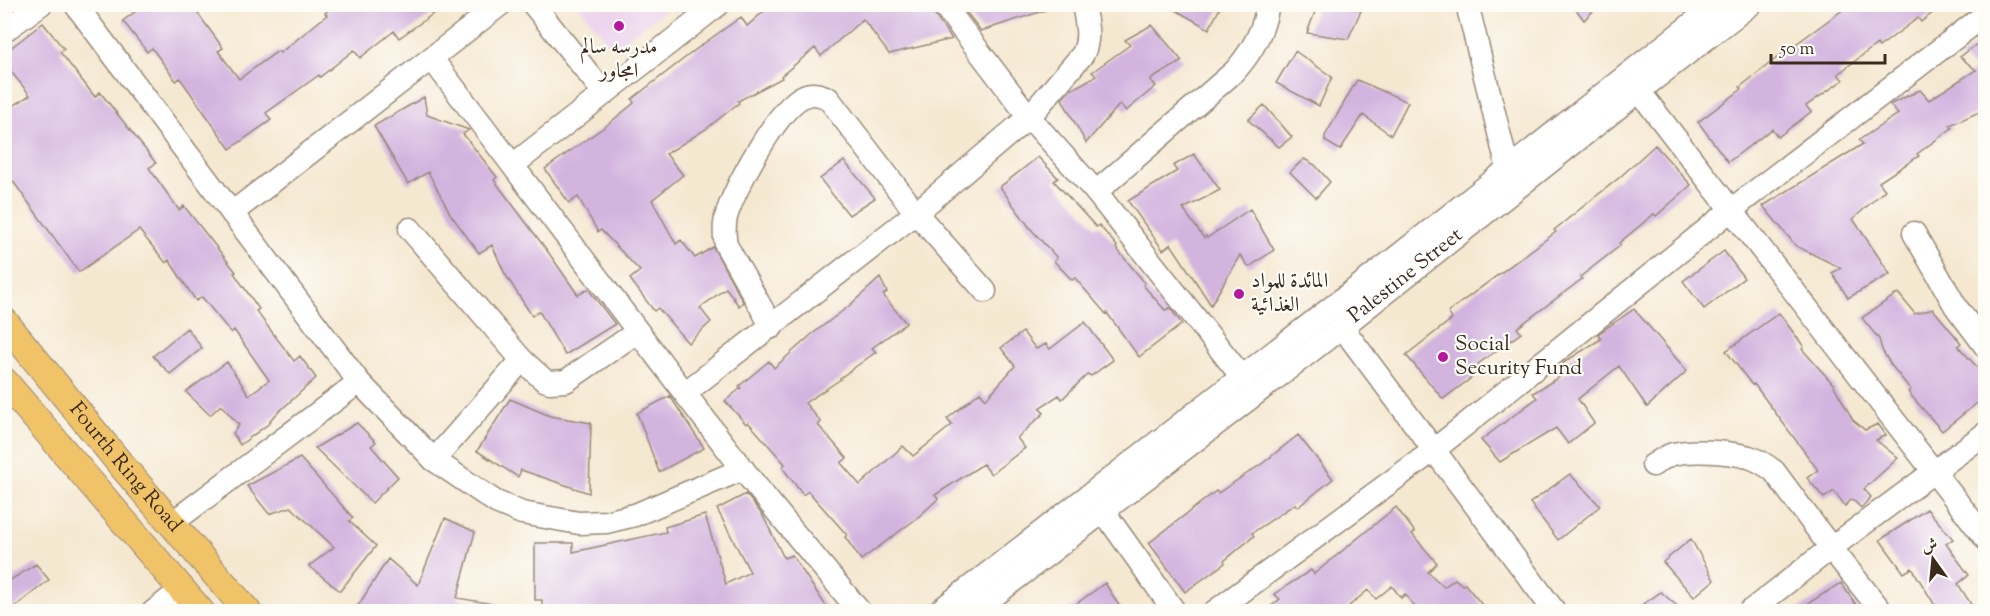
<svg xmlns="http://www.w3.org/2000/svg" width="1990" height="616" viewBox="0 0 1990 616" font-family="'Sorts Mill Goudy',Amiri,serif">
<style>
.built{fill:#ead1ec}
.building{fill:#d3b4df}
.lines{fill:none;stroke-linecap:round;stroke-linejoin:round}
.minor-casing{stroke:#988978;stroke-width:25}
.major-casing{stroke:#988978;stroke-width:29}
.minor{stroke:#fff;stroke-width:22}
.major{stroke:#f0c369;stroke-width:27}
.poi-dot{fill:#b5179e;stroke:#fdfcf7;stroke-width:2}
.labels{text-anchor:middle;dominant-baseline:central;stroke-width:4.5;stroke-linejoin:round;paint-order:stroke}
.poi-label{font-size:21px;fill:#3b2a1e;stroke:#fdfcf7;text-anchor:start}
.street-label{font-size:21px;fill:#3b2a1e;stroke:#fdfcf7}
</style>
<rect width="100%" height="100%" fill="#fdfcf7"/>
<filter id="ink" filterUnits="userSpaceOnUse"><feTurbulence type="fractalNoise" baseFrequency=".0167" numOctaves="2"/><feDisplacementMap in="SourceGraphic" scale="12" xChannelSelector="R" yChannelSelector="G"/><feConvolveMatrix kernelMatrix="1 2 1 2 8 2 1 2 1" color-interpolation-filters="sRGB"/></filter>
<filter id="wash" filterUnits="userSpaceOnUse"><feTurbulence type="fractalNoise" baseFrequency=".008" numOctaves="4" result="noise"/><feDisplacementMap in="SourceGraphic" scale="24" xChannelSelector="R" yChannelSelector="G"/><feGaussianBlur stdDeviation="1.35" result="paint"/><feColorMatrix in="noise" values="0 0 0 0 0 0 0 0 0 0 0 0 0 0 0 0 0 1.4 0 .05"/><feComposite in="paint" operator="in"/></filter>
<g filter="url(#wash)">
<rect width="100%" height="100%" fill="#f5e8d1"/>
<!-- built -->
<path class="built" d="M578,5H673L612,48Z"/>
<g id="blocks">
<!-- building -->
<path class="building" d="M145,4H191L223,48L218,51L239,79L278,51L280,53L327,15L325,13L336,4H447L399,38L394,31L360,58L354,50L320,77L319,75L266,113L271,120L230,149L180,78L176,81L152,48L147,52L123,21Z
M772,4H930L932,12L952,39L889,54L863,19L821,56L815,48L781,76L782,78L738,101L739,103L706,129L666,154L683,175L652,200L676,244L681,240L695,258L713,247L743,302L739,306L726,288L700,308L711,322L688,343L658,308L654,311L630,279L640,271L601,230L598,232L578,197L569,203L545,169L607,125L634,103L632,99L703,44L741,17L747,26Z
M960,4H1054L1055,7L981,31Z
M1165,4H1222L1209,29Z
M1318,4H1364L1348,39L1307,33Z
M1572,4H1600L1584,20Z
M1851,4H1944L1921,22L1918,18L1879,47L1877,44L1838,74L1843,80L1806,106L1811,112L1778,137L1772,129L1728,162L1698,122L1742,89L1740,87L1778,57Z
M43,23L64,49L60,52L95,97L100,92L156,163L149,168L179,210L184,206L236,272L234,273L259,309L256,311L294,361L300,356L316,378L270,420L271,422L240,445L233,433L239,425L221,405L210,415L186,392L227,362L249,395L269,380L234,330L231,333L202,297L196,301L169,260L166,263L139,230L79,272L4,169V112L30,95L4,63V53Z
M1152,25L1182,61L1150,80L1156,86L1126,111L1120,104L1086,143L1062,99L1069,91L1096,76L1092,72L1130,45L1125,40Z
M1986,37V109L1950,125L1952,128L1917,154L1919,156L1879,182L1885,190L1853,219L1890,274L1848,298L1832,273L1841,268L1796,246L1763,206L1863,144L1859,140L1898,114L1890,105L1893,103L1920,90L1929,100L1976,70L1960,57Z
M1295,51L1332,77L1319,106L1276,83Z
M1357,80L1408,102L1391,135L1363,115L1340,150L1325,141V136Z
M424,97L427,115L469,130L463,134L497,177L494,180L546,249L578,295L588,289L615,324L565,355L539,311L532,316L505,274L492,245L479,253L451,215L428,172L408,184L374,126Z
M1264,105L1292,137L1279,147L1248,120Z
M1655,145L1691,185L1656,216L1654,214L1619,243L1621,245L1580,277L1582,279L1517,328L1521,333L1478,364L1482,370L1443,399L1406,355L1452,319L1448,312L1556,232L1554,230L1620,177Z
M1194,154L1220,190L1183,209L1204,238L1206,236L1207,238L1250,209L1274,250L1249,267L1240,255L1211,305L1171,244L1163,250L1128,201L1177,171L1173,166Z
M1038,157L1058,178L1054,181L1096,227L1099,225L1117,246L1116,248L1145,283L1143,285L1165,310L1170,308L1182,324L1139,357L1107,313L1106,314L1075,278L1072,280L1054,261L1057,258L1030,228L1000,187Z
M1304,159L1315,165L1330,182L1316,198L1290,172Z
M844,161L875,198L849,215L820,179Z
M1724,251L1744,278L1704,309L1683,281Z
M880,278L887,292L883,295L906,323L872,348L876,352L840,378L841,379L805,403L821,422L818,425L847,458L841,463L860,485L903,446L913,456L952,425L947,419L980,392L986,399L1015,366L1001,348L1023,332L1036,349L1046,344L1050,349L1085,322L1113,360L1091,376L1088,374L1062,399L1059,395L1039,408L1044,413L1017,438L1025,448L991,474L983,464L935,495L938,499L916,519L861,560L845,537L847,535L808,491L803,495L782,467L785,464L748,422L746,424L725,401L741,388L739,386L769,361L774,368L811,335L849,306Z
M1898,293L1915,314L1933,309L1961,343L1958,346L1986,377V396L1942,431L1908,392L1911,390L1891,365L1882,350L1879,339L1862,318Z
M1634,309L1687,371L1647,407L1619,366L1578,399L1594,423L1568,444L1556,428L1500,462L1481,440L1537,398L1533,393L1569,371L1563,363L1601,339L1598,334Z
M1779,313L1804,347L1802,349L1833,384L1853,420L1865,430L1878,424L1886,435L1876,440L1898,458L1864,489L1871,497L1861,508L1852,499L1845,506L1834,491L1824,498L1807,478L1818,470L1754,384L1752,385L1726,351Z
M187,328L202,348L170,374L153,356Z
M670,396L704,448L659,472L637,413Z
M510,399L550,416L591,423L589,493L521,470L518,477L477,451Z
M357,423L376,442L371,446L398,477L372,503L315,448Z
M1298,435L1333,479L1298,507L1295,504L1252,533L1254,536L1224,561L1225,563L1185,592L1149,543L1216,491L1218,493L1263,463Z
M300,458L353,518L349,521L376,546L340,591L309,566L334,547L291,507L269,514L247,486Z
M1570,474L1600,506L1558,540L1530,503Z
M746,494L763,516L784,558L792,555L830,612H542V600H535V543H573V552L666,532L665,527L705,515L726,584L750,572L717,509Z
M1396,507L1415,532L1412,534L1437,563L1428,572L1444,587L1455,579L1462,585L1465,584L1488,612H1419L1405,594L1401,598L1392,586L1376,599L1368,590L1342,612H1264L1280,599L1274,594L1311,570L1314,574Z
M1927,509L1953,539L1946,544L1969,575L1958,584L1976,612H1939L1912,568L1904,573L1880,540Z
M445,518L475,532L457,598L500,605L499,612H354L388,559L418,585Z
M1691,539L1714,580L1694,597L1663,562Z
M36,564L49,580L8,612H4V584Z
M1105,583L1123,612H1065Z
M1841,583L1861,612H1794Z
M1661,592L1684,612H1632Z"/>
</g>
</g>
<g filter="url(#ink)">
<use href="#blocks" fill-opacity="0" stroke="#988978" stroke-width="1.5"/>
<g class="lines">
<!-- minor casing -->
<g class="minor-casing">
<g id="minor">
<path d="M75,4L359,382L434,460L496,502L522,513L579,523L606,522L635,515L743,469"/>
<path d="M533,4L604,93"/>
<path d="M943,4L1029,117L1096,192L1242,377"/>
<path d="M1467,4L1508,169"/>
<path d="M4,31L41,4"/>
<path d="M432,59C536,195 637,332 742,468C780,517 821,564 860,612"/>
<path d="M1639,91L1986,539"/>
<path d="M513,165L719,4"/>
<path d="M1096,192L1235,71C1252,52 1264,30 1268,4"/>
<path d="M232,213L501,4"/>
<path d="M410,229L522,360L544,380L550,382L566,381L637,332"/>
<path d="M1914,233L1956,307L1986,347"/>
<path d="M772,327L726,245C724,235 724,227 726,217C734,189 776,111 802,97C811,92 819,94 828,98L916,213L985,291"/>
<path d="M1342,327L1555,612"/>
<path d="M686,392L916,213L1029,117L1083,54C1091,37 1086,22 1083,4"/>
<path d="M434,460L522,360"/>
<path d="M1653,465C1659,461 1666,456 1673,454C1693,449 1729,452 1749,457C1758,460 1766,465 1774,471L1831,548L1882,612"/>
<path d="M1104,512L1175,612"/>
<path d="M172,523L359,382"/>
<path d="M153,612L182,589"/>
<path d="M938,612L1393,260L1717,4"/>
<path id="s1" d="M973,612L1342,327L1639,91L1751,4"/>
<path d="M1214,612L1434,450L1731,210L1986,14"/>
<path d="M1749,612L1831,548L1986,433"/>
</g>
</g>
<!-- major casing -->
<g class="major-casing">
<g id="major">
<path id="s2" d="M4,321L122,466L248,612"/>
<path d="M4,381L201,612"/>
</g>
</g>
<!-- minor -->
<use href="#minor" class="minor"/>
<!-- major -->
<use href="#major" class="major"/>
</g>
</g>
<!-- markers -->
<g class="poi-dot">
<circle cx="619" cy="26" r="6"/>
<circle cx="1239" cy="294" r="6"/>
<circle cx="1443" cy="357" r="6"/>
</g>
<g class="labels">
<!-- poi labels -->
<g class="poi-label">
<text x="619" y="48" text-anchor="middle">مدرسه سالم<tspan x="619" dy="24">امجاور</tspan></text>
<text x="1251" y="282">المائدة للمواد<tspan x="1251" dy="24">الغذائية</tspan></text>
<text x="1455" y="345">Social<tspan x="1455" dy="24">Security Fund</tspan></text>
</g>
<!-- street labels -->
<g class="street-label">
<text stroke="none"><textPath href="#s1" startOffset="548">Palestine Street</textPath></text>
<text stroke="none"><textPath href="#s2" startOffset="190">Fourth Ring Road</textPath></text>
</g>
</g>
<!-- margin -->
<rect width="1990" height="616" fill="none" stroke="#fdfcf7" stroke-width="24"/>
<!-- north arrow -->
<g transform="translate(1933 559) rotate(345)" stroke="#fdfcf7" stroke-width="4.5" paint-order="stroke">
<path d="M0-4.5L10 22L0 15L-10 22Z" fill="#3b2a1e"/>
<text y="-9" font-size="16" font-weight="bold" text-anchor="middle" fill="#3b2a1e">ش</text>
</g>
<!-- scale -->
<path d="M1771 54v9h114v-9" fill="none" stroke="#3b2a1e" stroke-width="3"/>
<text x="1780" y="54" font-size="18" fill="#3b2a1e" stroke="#fdfcf7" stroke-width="4.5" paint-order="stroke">50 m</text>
</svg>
